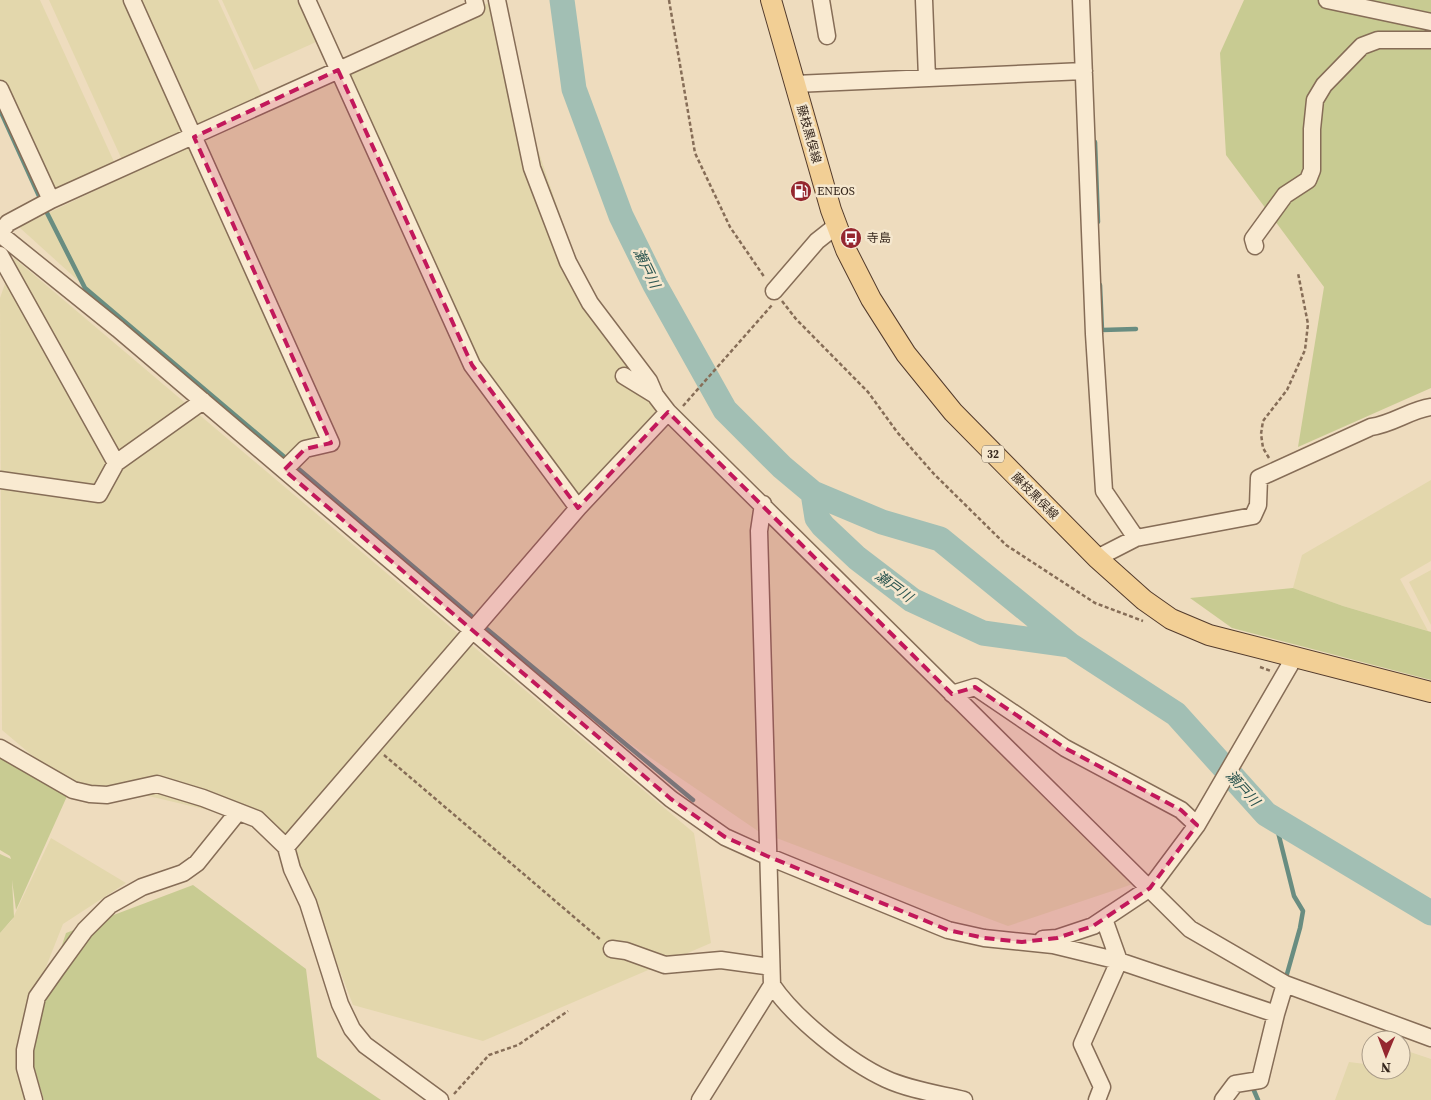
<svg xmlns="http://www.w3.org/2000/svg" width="1431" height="1100" viewBox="0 0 1431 1100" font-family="'Source Serif 4','Noto Sans JP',serif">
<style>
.farmland{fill:#e3d7ac}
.green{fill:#c8cb92}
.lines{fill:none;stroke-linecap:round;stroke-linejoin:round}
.stream{stroke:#698d81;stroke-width:4.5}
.river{stroke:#a2bfb4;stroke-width:25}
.minor-casing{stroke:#866d57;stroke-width:19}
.major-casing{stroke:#533b2c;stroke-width:22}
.path{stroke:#866d57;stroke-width:2.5;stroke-dasharray:4 2.5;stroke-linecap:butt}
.minor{stroke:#f9ead1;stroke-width:16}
.major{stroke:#f2cf95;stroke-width:20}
.marked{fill:#c2185b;fill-opacity:0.2;stroke:#c2185b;stroke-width:4;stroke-dasharray:10 6;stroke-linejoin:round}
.labels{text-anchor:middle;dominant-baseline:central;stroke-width:5;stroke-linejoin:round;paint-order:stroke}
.shield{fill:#f5e7ce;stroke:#6f6051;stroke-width:1}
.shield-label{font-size:11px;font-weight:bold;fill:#35261c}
.street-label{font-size:12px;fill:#35261c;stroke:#f5e7ce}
.poi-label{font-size:12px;fill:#35261c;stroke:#f5e7ce;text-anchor:start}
.water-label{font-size:14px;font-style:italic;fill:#2b5550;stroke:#f5e7ce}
</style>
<rect width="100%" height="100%" fill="#eedcbe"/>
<!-- farmland -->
<path class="farmland" d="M0,0H40L116,166L52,195L0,80Z
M49,0H126L187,133L123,162Z
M136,0H218L263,98L196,128Z
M222,0H297L316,42L254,70Z
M488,3L590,303L721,463L864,616L1133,884L1008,926L758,831L629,743L334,512L19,227Z
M14,258L694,833L711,943L483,1041L353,1005L297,859L276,826L110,787L73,790L2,730L0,298Z
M1431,480V561L1400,579L1428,631L1343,606L1293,588L1302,555Z
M1431,570V625L1409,582Z
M51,838L126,883L63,924L44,972L24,1040L43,1100H0V933L12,920Z
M1401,1049L1431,1059V1100H1335L1349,1062L1365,1064L1371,1050V1070H1401Z"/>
<!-- green -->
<path class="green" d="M1244,0H1431V388L1298,447L1324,287L1226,155L1220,53Z
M1293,588L1343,606L1431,632V680L1232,628L1190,598Z
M0,755L68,794L16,910L12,880L14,917L0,933V854L11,859L10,856L0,850Z
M193,885L306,969L317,1057L381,1100H44L28,1048L66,933Z"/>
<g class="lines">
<!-- stream -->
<path class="stream" d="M0,110L44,207L85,288L288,460
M1095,142L1098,222
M1100,285L1102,330L1136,329
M294,465L476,620
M482,625L693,800
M1266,814L1278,832L1294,896L1303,911L1300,928L1285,981
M1252,1086L1258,1100"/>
<!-- river -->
<path class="river" d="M562,0L574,89L621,216L655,285L725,410L782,467L813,493L882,522L940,539L1070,645L1176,714L1266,814L1431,913
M813,493L817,518L823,526L857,558L912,600L983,633L1070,645"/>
<!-- minor casing -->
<g class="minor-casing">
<path id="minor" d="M132,0L331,443L305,449L284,470
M307,0L472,365L578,508
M497,0L532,168L568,262L590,303L649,381L655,395
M821,0L827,36
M924,0L927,78
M1081,0L1094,334L1104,491L1136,538
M1327,0L1431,22
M795,84L1084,71
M0,89L51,200
M0,233L8,223L51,200L476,8L474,0
M0,234L118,329L671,799L725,837L767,856L948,930L984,938L1053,945L1119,961L1276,1014
M1255,246L1253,239L1285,195L1308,180L1312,170V129L1315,100L1324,85L1362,46L1378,40H1431
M0,255L116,463
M774,291L817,241L836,226
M624,376L655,395L668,412L1190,929L1285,984L1431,1038
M0,480L99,494L116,463L203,401
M763,504L759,531L772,985C795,1019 849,1062 886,1079C910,1090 939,1094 964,1100
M1097,558L1136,538L1253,516L1258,505L1259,478L1371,427C1393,424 1410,410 1431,407
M952,694L975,687L1065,748L1181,810L1197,825
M0,748L73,790L90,794L107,795L157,784L203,798L257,819L286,847
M1043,939L1057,938L1093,926L1150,888L1197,825L1294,658
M612,949L626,951L665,965L721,960L771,967
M34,1100L25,1068V1050L37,997L56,970L85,930L110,905L142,887L183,873L197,863L238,812
M440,1100L365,1045L352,1029L340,1004L308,903L292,869L286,847L578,508L668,412
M700,1100L772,985
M1097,1100L1102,1087L1082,1044L1119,961L1104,919
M1223,1100L1235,1084L1260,1080L1276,1014L1285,984"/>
</g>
<!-- major casing -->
<g class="major-casing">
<path id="major" d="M771,0L831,210L846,250L871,299L906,354L953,412L1097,558L1144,600L1171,619L1209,635L1431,692"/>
</g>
<!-- path -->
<path class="path" d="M669,0L695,153L730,227L765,278
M782,301L796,319L868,392L897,432L934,474L1006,545L1095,603L1143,621
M683,406L772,305
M1269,458L1263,448L1261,434L1263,421L1287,390L1305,350L1308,324L1298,273
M1260,667L1271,671
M384,755L601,940
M454,1094L489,1055L518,1045L568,1011"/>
<!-- minor -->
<use href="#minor" class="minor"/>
<!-- major -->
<use href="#major" class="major"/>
</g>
<!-- marked area -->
<path class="marked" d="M338,70L472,365L578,508L668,412L952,694L975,687L1065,748L1181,810L1197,825L1150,888L1093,926L1057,938L1022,942L984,938L948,930L767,856L725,837L671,799L284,470L305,449L331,443L194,137Z"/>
<!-- icons -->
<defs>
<g id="fuel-disc" transform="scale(1.125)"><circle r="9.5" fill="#95272f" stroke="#f5e7ce"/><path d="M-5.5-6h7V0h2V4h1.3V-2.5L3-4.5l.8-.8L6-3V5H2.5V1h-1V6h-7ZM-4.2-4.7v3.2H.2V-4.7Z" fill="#fff"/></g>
<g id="bus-disc" transform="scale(1.125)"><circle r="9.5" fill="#95272f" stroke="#f5e7ce"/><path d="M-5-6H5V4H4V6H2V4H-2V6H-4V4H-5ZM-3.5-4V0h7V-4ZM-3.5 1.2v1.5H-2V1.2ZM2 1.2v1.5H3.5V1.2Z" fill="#fff"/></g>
</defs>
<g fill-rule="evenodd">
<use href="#fuel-disc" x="801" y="191"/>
<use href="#bus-disc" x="851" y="238"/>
</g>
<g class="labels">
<!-- shield labels -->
<rect class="shield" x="982" y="445.5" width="22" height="17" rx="4"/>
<g class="shield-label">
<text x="993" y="454">32</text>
</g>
<!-- street labels -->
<g class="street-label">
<text transform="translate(809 134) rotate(74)">藤枝黒俣線</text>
<text transform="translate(1035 496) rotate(45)">藤枝黒俣線</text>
</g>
<!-- poi labels -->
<g class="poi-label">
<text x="817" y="191">ENEOS</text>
<text x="867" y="238">寺島</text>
</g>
<!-- water labels -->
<g class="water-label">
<text transform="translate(647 268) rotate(64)">瀬戸川</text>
<text transform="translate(894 586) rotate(36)">瀬戸川</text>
<text transform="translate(1243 788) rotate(48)">瀬戸川</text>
</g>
</g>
<!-- north arrow -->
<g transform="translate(1386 1055) rotate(181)"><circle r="24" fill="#f5e7ce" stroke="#a89a87"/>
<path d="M0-4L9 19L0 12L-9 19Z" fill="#95272f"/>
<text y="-8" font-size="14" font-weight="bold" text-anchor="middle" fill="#35261c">N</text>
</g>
</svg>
